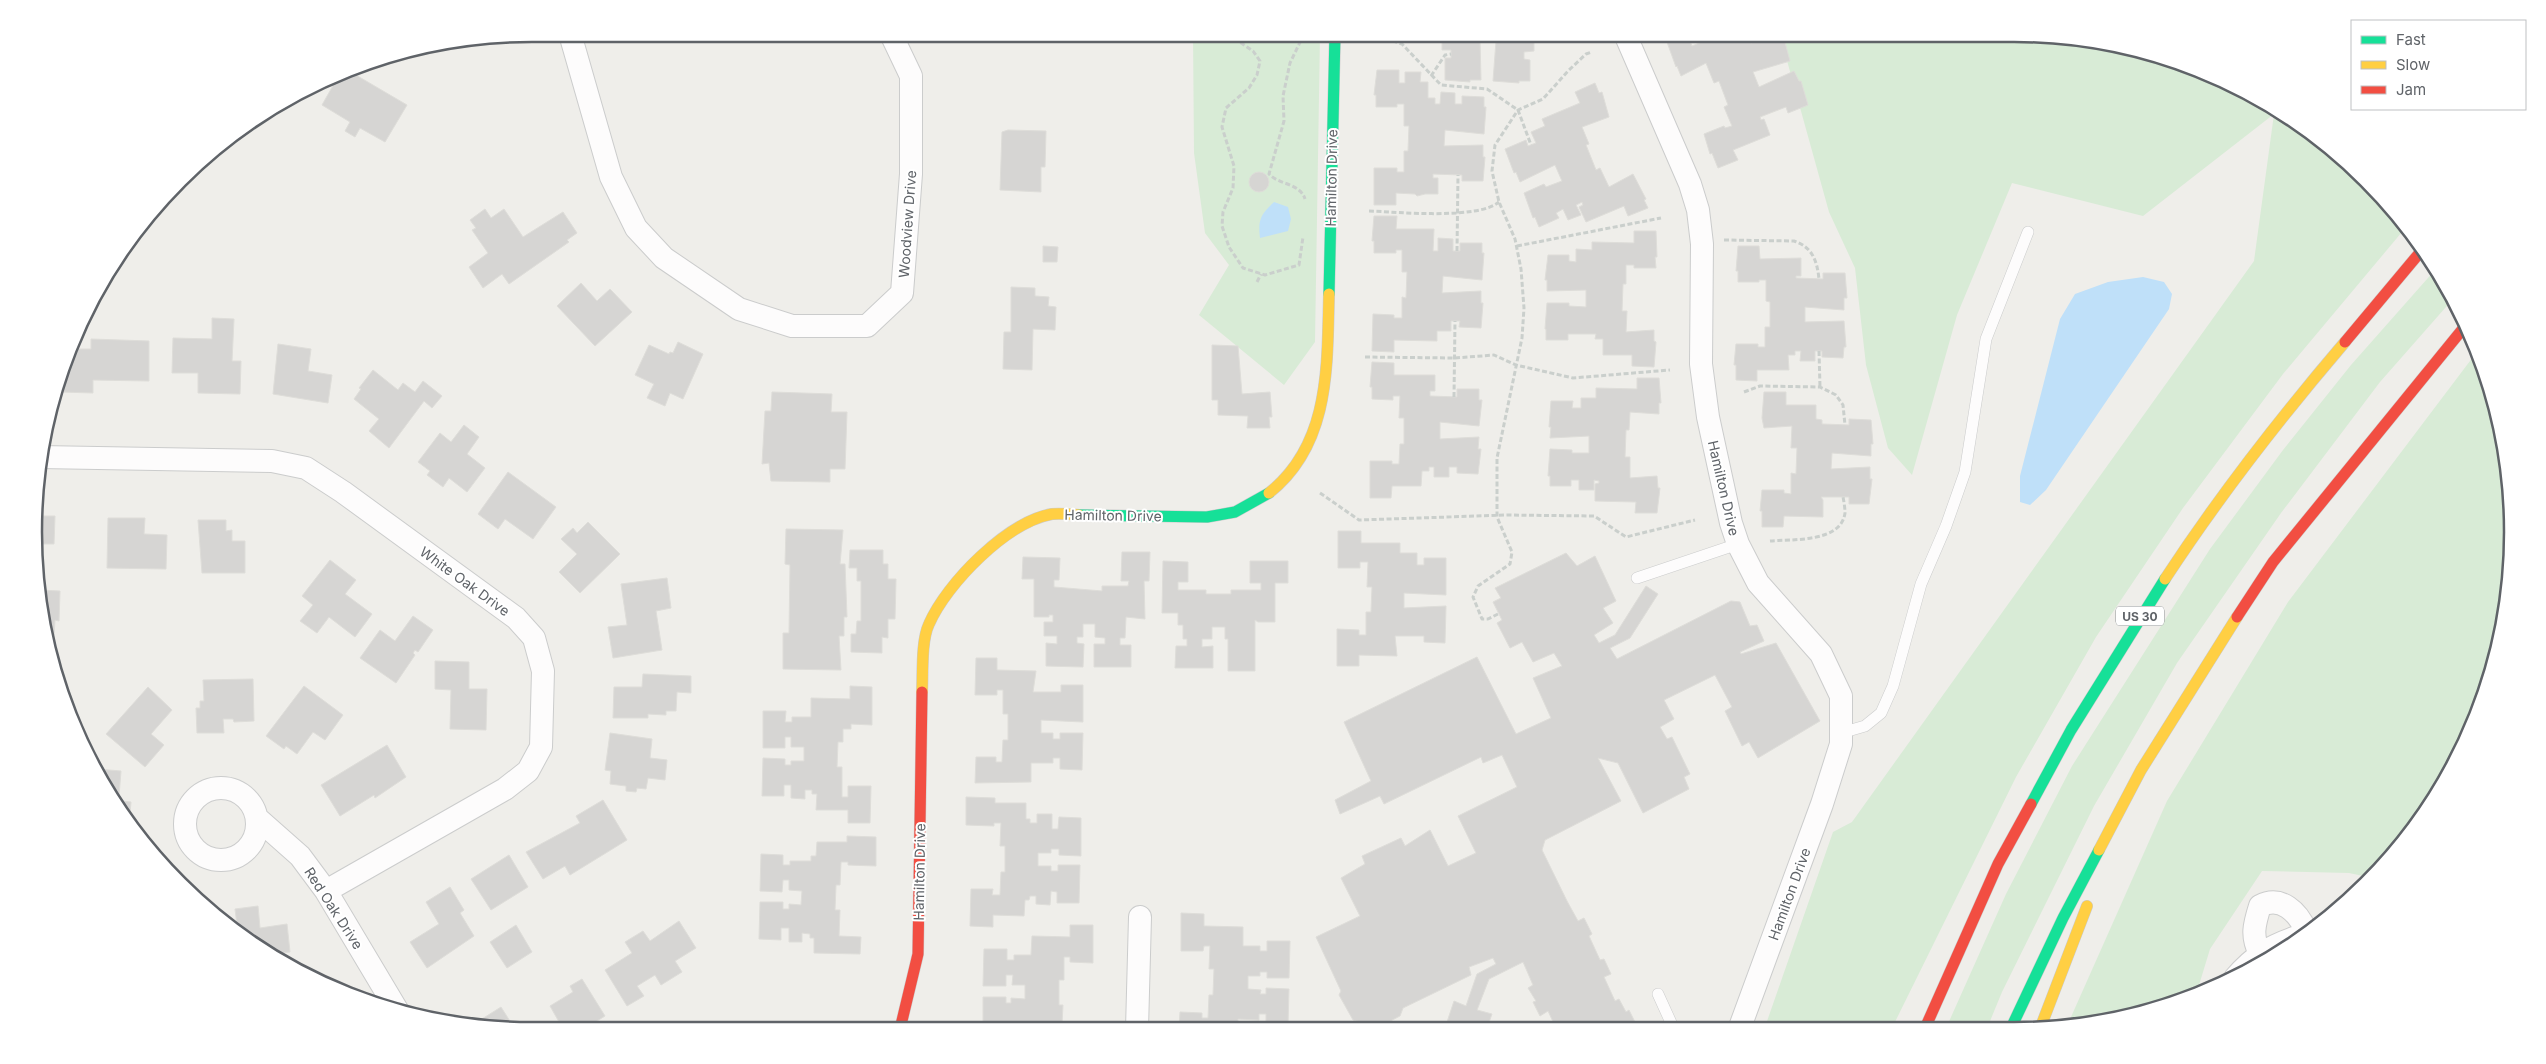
<svg xmlns="http://www.w3.org/2000/svg" width="2546" height="1064" viewBox="0 0 2546 1064" font-family="Inter,sans-serif">
<style>
.green{fill:#d8ebd6}
.water{fill:#bfe0f9}
.building{fill:#d6d5d3;stroke:#deddd9}
.lines{fill:none;stroke-linecap:round;stroke-linejoin:round}
.lane-casing{stroke:#cbcccc;stroke-width:12}
.street-casing{stroke:#cbcccc;stroke-width:24}
.fast-casing{stroke:#cacacb;stroke-width:12}
.slow-casing{stroke:#cacacb;stroke-width:12}
.jam-casing{stroke:#cacacb;stroke-width:12}
.path{stroke:#cacfcc;stroke-width:3;stroke-dasharray:5 2.5;stroke-linecap:butt}
.lane{stroke:#fdfcfc;stroke-width:11}
.street{stroke:#fdfcfc;stroke-width:22}
.fast{stroke:#16e098;stroke-width:11}
.slow{stroke:#ffcf43;stroke-width:11}
.jam{stroke:#f24e42;stroke-width:11}
.labels{text-anchor:middle;dominant-baseline:central;stroke-width:4;stroke-linejoin:round;paint-order:stroke}
.shield{fill:#fff;stroke:#8f9295;stroke-width:1}
.shield-label{font-size:12px;font-weight:bold;fill:#5f6368}
.street-label{font-size:14px;fill:#5f6368;stroke:#fff}
.rim{fill:none;stroke:#5f6368;stroke-width:2.5}
</style>
<rect width="100%" height="100%" fill="#efeeea"/>
<!-- green -->
<path class="green" d="M1193,34H1320L1315,342L1284,385L1199,315L1229,265L1205,233L1194,153Z
M1769,34H2014L2079,38L2174,60L2263,100L2342,157L2407,226L2283,374L2183,508L2096,637L2016,777L1893,1026L1765,1027L1833,832L1852,822L2254,261L2274,114L2143,216L2012,183L1957,315L1912,475L1888,448L1866,365L1855,268L1829,212L1786,57Z
M2435,270L2453,299L2380,382L2281,513L2177,663L2094,806L2002,992L1988,1026H1947L2006,894L2072,766L2210,549L2283,450L2351,365Z
M2476,353L2495,403L2511,499L2508,597L2486,692L2428,809L2368,877L2349,873L2262,871L2210,949L2196,995L2174,1004L2079,1026H2067L2167,801L2288,602Z"/>
<!-- water -->
<path class="water" d="M1274,202L1288,207L1291,219L1288,231L1260,238C1258,220 1260,215 1274,202Z
M2143,277L2164,282L2172,294L2169,309L2046,490L2030,505L2020,502V476L2060,319L2075,294L2108,282Z"/>
<!-- building -->
<path class="building" d="M1452,34H1524V37H1534V51L1524,52V59L1530,60V81H1519V83L1493,81L1496,41H1480L1481,80H1470V82L1445,80V58H1451V50H1442V35Z
M1687,34L1692,46L1721,34H1732L1733,37L1748,34L1751,43L1759,40L1757,35L1759,34L1783,35L1790,61L1753,72L1759,87L1794,71L1799,81H1801L1808,105L1788,113L1786,107L1760,117L1761,120L1764,119L1770,135L1733,150L1738,160L1718,168L1712,153L1710,154L1704,134L1724,126L1725,128L1732,126L1724,107L1728,105L1719,81L1714,83L1706,63L1681,76L1677,66L1676,67L1667,42Z
M1377,70H1399V83H1405V72H1421L1420,82H1428V98H1435V104H1440L1441,92L1455,93V104H1462V96L1484,97V107H1486L1484,134L1445,130L1444,146L1483,145V157H1485L1483,181H1462V175L1433,174V178H1438V194H1425L1417,196L1415,194L1396,193V205H1374V168H1397V172H1404V151H1408L1409,126H1404V104H1397V107H1376V95H1374Z
M349,71L407,105L385,142L360,128L355,137L345,131L350,122L322,105L339,75Z
M1595,83L1599,93L1602,92L1609,117L1582,127L1589,144L1586,145L1596,170L1600,168L1609,187L1633,174L1646,199L1644,200L1648,208L1628,216L1624,206L1586,222L1579,207L1583,205L1582,202L1576,205L1581,215L1568,220L1563,209L1556,213L1559,218L1539,227L1535,217L1533,218L1524,193L1544,184L1546,187L1562,181L1555,165L1520,182L1516,172L1514,173L1505,149L1526,140L1528,146L1536,143L1531,132L1545,126L1542,119L1580,103L1575,92Z
M1008,130L1046,131L1045,167H1041V192L1000,190L1002,132Z
M1249 182a10 10 0 1 1 20 0a10 10 0 1 1-20 0Z
M485,209L491,218L504,209L523,237L563,212L577,233L567,240L569,242L509,284L502,274L483,288L469,267L488,253L472,230L476,228L470,220Z
M1374,216H1397L1396,229H1434L1433,251H1438V238L1453,239V251H1460V243H1482V253H1484L1482,280L1443,276L1442,293L1481,291V303H1483L1481,328L1459,327L1460,321H1451V331H1437V341L1394,340V352L1372,351L1373,314L1394,315V318H1402V297L1406,298L1407,272H1402V250H1396V253H1374V241H1372Z
M1634,231H1656L1657,257H1655L1656,268H1634V265H1626V284H1623L1622,311H1627L1626,332L1654,330V341L1656,342L1654,367L1632,366V355H1603V339H1595L1596,334H1568V340H1546V329H1545L1547,303H1569V306L1586,307V290L1547,291V280H1545L1548,255H1569V261L1576,262V249L1592,250V242L1634,243Z
M1043,246L1058,247L1057,262H1043Z
M1738,246H1759L1760,259L1801,258V276H1796V278L1823,279V273H1845L1847,298H1844V310L1805,307V322L1844,321L1846,347H1844L1843,358L1822,357V351H1815V361H1800L1801,351H1795V355H1788L1789,370H1757V381L1736,380V365H1734L1736,344H1758V347H1765V327H1770V302L1766,301V280H1759V282H1738V271H1736Z
M581,283L597,301L610,289L632,312L595,346L557,306Z
M1011,287L1035,288V296L1049,297L1048,306L1056,307L1055,330L1033,329L1032,370L1003,369L1004,332H1011Z
M212,318L234,319L232,361H241L240,394L198,393V373H172L173,338L212,339Z
M91,339L149,341V381L93,380V393L62,392V367L70,349H91Z
M678,342L703,354L683,399L670,393L665,406L647,398L654,384L635,375L649,345L669,354L670,352L673,353Z
M278,344L311,349L308,371L332,375L328,403L273,394Z
M1212,345L1238,346L1242,394L1270,392L1272,417H1269L1270,428H1247L1248,416L1218,415V400H1212Z
M1372,362L1394,363V375H1435V391H1430V396L1457,397V389H1479V400H1482L1479,426L1440,422V439L1479,437L1478,449H1481L1478,474L1457,473V467H1449V477H1434V467H1429V471H1422L1421,486H1392L1391,498H1370V461H1392V464H1399L1400,444H1404V418H1399L1400,396H1393V400L1372,399V387H1370Z
M373,370L398,390L403,383L415,392L423,381L442,396L432,408L424,401L389,448L369,431L379,419L354,399L361,389L359,388Z
M1637,378H1659L1661,403H1659V414L1630,412L1629,430H1626L1625,457H1630V478L1657,476L1658,488H1660L1657,513H1635L1636,502L1595,501V484L1599,483V481L1594,480V490H1579V480H1571V486H1550V476H1548L1550,449L1572,450V453H1589V436L1550,438L1551,427H1549L1551,401H1573L1572,408H1581V398H1596V388L1637,389Z
M772,392L832,394L831,412H847L845,469H830V482L771,481L769,463L762,464L765,411H771Z
M1764,392H1786V405H1816V419L1822,420V424L1849,425V419L1871,420L1873,444H1871V456L1832,453L1831,469L1870,467V479H1872L1869,504H1849V497H1821L1823,500V517L1784,516L1783,527H1762V511H1760L1762,490H1784V493L1791,494V473L1796,474L1797,448H1791L1792,426L1764,428L1762,418Z
M464,425L479,437L467,454L485,468L467,492L449,478L443,487L427,475L430,471L418,462L440,433L451,442Z
M508,472L556,507L533,539L505,519L498,529L478,514Z
M35,516H55L54,544H35Z
M108,518H145L144,534L167,535L166,569L107,568Z
M198,520H226V531L232,530V541H245V573H202Z
M588,522L620,554L580,593L559,572L577,554L561,539L573,528L577,533Z
M786,529L843,530L840,564H845L847,617H844V636H839L841,670L783,669V633H789L790,565L785,564Z
M1338,531H1361V543H1400V553H1417V565H1424V558H1446V595L1404,593V608L1446,606L1445,643L1424,642V636H1395L1397,656L1359,655V666H1337V629L1359,630V635H1366V612H1371L1372,587H1367L1368,562H1360V568H1338Z
M850,550H883V564H888V579H896L895,619H888V638L882,637V653L851,652V634H856L857,621H861V581H857V568H849Z
M1122,552H1150L1149,581H1144L1145,619L1126,617L1125,638H1120V645H1131V667H1094V644H1105V638L1095,637V624H1083V637H1077V643L1084,644L1083,667L1046,666V643L1057,644V636H1044V622H1053V615H1049V617H1034V579H1022L1023,557L1060,558L1059,580H1054V587L1102,591V586H1128L1129,581H1121Z
M1566,553L1577,566L1595,556L1616,601L1603,608L1613,623L1594,635L1599,643L1615,635L1646,586L1658,594L1630,638L1610,648L1617,659L1731,601L1740,602L1750,626L1757,625L1764,641L1740,652L1741,654L1776,643L1820,721L1758,758L1749,742L1742,746L1725,711L1732,707L1715,675L1664,700L1674,719L1660,727L1667,739L1672,737L1690,774L1684,777L1689,789L1643,813L1618,763L1598,758L1621,801L1545,840L1542,850L1567,901L1578,921L1584,918L1592,934L1589,936L1600,960L1604,959L1611,974L1604,977L1615,1001L1619,999L1626,1012L1629,1010L1637,1026L1552,1027L1555,1026L1548,1011L1540,1016L1533,1002L1536,1001L1528,988L1533,985L1523,962L1489,979L1477,1010L1492,1014L1487,1028H1445L1454,1001L1466,1006L1477,974L1496,964L1493,958L1469,967L1471,975L1403,1008L1400,1016L1379,1027L1353,1020L1339,995L1341,991L1316,937L1360,916L1341,878L1365,864L1362,856L1401,838L1405,846L1430,830L1448,866L1476,853L1458,816L1517,787L1502,755L1483,763L1481,757L1384,804L1380,796L1340,814L1335,800L1371,781L1344,722L1477,657L1516,734L1551,718L1533,678L1562,666L1554,653L1533,662L1522,642L1510,648L1497,623L1502,620L1493,602L1501,598L1495,588Z
M330,560L356,580L345,594L372,614L355,637L329,617L317,633L300,621L313,605L302,596Z
M1163,561L1188,562V582H1178V590H1206V594H1231V590H1261V583H1250V561H1288V583H1275V622H1258L1255,620V671H1228V639H1225V627H1212V639H1202V647L1213,646V668H1175L1176,646H1187V639H1183V625H1178V613H1162Z
M667,578L671,608L656,611L662,650L613,658L608,627L627,625L621,584Z
M39,590L60,591L59,621L55,620L54,635L45,634Z
M413,616L433,630L418,652L415,650L413,653L415,655L396,683L360,658L380,630L395,641Z
M976,658H997V670L1036,671L1033,692H1061V685H1083V722L1041,720V733H1053V739H1060V733H1083L1082,770L1060,769V758H1053V763H1031V782L975,783L976,757H996V762H1002L1003,740H1008V714H1003V690H997V695H975Z
M435,661L469,662V689H487L486,730L450,729L451,690L435,689Z
M643,674L691,676V693L677,692L676,711H666V715L648,714V718H613L614,687H642Z
M253,679L254,721L234,722L233,719H223L224,733H197L196,708H200V701H204L203,680Z
M304,686L343,715L325,740L313,732L297,754L286,746L284,749L266,736Z
M850,686L872,687V725L851,724V729H843V742H838L837,767H842V797H848V786H871L870,823H848V810H816L817,794H812V790H805V799L791,798V785H784V796H762L763,758L785,759V765H791V761H804V747H791V737H785V748H763V711H786L785,722H792V717H811V698L850,699Z
M148,687L172,710L151,734L164,745L145,767L106,734Z
M610,733L652,739L650,758L667,760L665,780L648,778L646,789L637,788L636,792L626,791V786L610,784L611,771L605,770Z
M387,745L406,777L375,798L374,795L340,816L321,785Z
M97,769L121,771L119,796H111Z
M966,797L995,798V803H1026V819H1030V823H1037V814H1052V829H1058L1059,817L1081,818V856L1059,855V849H1051V853H1038V866H1051V871H1058V865H1080L1079,903H1057V892L1051,891L1050,905L1036,904V896H1030L1029,900H1025L1024,916L993,915V927L970,926L971,889H993L992,895H1000L1001,872H1005V846H1000L1001,823H994V826L966,825Z
M113,800L131,802L129,824L118,809Z
M603,800L627,840L570,875L565,866L543,879L526,852L580,823L576,816Z
M847,836L876,837V866L848,865V862H841L840,885H836L835,910H840L839,936L861,937L860,954L814,953V938H810V934L802,933V942H789V928H781V940L759,939L760,902H783V909H789V904L801,905L802,891L789,890V880H783L782,892L760,891L761,854L783,855V865H790V861H811V856H816L817,842H847Z
M509,855L528,887L491,910L471,879Z
M450,887L464,910L460,913L474,936L427,968L410,942L439,924L426,902Z
M258,906L260,928L287,924L290,952L281,953L282,957H277L238,933L235,909Z
M1181,913L1204,914V926L1243,927V946H1260V951H1267V941H1290L1289,978H1267V972H1260V976H1248V989L1261,990L1260,994H1266V988L1289,989L1288,1026H1266V1014H1259V1020L1238,1019V1028H1179L1180,1012L1202,1013V1018H1208L1209,995H1213L1214,969H1209L1210,946H1204L1203,951H1181Z
M679,921L696,948L675,961L682,972L661,985L655,975L637,986L644,996L627,1006L605,970L632,953L625,942L643,931L650,941Z
M516,925L532,952L507,968L490,942Z
M1070,925H1093V963L1070,962V957H1064V980H1059V1005H1063L1062,1024H1091V1029H1012V1023H1005V1029H983V997H1006V1003H1011V998L1025,999V985H1012L1013,975H1006V986H983L984,949H1007V960H1014V955H1031L1032,936L1070,937Z
M582,979L605,1016L589,1026L591,1030H561L563,1029L550,1006L573,992L570,986Z
M501,1007L515,1029L475,1027L474,1024Z"/>
<g class="lines">
<!-- lane casing -->
<g class="lane-casing">
<path id="lane" d="M1637,578L1738,544
M1841,733L1865,726L1881,713L1893,686L1921,584L1946,526L1965,472L1986,339L2028,232
M1658,994L1673,1027"/>
</g>
<!-- street casing -->
<g class="street-casing">
<path id="street" d="M570,34L611,177L636,228L664,258L739,309L792,326H867L902,293L911,174V76L891,34
M1625,34L1690,184L1698,210L1702,244L1701,364L1708,417L1731,523L1738,544L1758,583L1821,654L1841,696V744L1822,804L1740,1027
M40,457L272,461L306,468L343,492L516,618L534,638L543,671L541,747L528,771L505,789L326,891
M185 824a36 36 0 1 1 72 0a36 36 0 1 1-72 0Z
M257,818L300,856L326,891L397,1010
M2260,954C2251,936 2254,925 2260,906C2281,895 2298,912 2306,931
M2235,978C2254,956 2270,946 2297,937
M1137,1029L1140,917"/>
</g>
<!-- fast casing -->
<g class="fast-casing">
<path id="fast" d="M1329,294L1335,34
M1079,515L1207,517L1235,512L1269,493
M2031,804L2071,730L2165,579
M2012,1026L2063,918L2099,850"/>
</g>
<!-- slow casing -->
<g class="slow-casing">
<path id="slow" d="M1269,493C1331,444 1327,365 1329,294
M2165,579C2220,495 2280,418 2345,342
M922,692C923,673 921,641 929,624C947,583 1007,522 1052,514C1060,513 1070,514 1079,515
M2099,850L2141,770L2237,617
M2041,1026L2087,906"/>
</g>
<!-- jam casing -->
<g class="jam-casing">
<path id="jam" d="M2345,342L2422,250
M2237,617L2273,562L2466,325
M1926,1026L1998,864L2031,804
M900,1029L918,954L922,692"/>
</g>
<!-- path -->
<path class="path" d="M1228,34L1253,51L1260,61L1257,75L1249,88L1226,108L1222,127L1234,166L1233,188L1223,212L1222,226L1229,247L1243,268L1265,275L1299,265L1303,237
M1304,34L1290,63L1283,96L1284,121L1269,174C1279,185 1300,183 1305,199
M1371,34L1402,44L1441,85L1487,89L1518,110L1531,145
M1431,76L1445,55L1451,54
M1369,211C1398,212 1477,220 1499,202
M1724,240L1794,241C1812,247 1817,260 1819,279
M1517,246L1661,218
M1457,251L1458,175
M1257,282L1261,274
M1819,351L1820,387
M1365,357L1455,358L1494,355L1516,365L1573,378L1670,370
M1744,392L1760,386L1820,387L1836,395L1843,405L1845,425
M1454,397L1455,321
M1320,493L1359,520L1507,515L1594,516L1626,537L1695,520
M1770,541C1792,539 1841,543 1845,513C1845,508 1844,502 1843,497
M1498,614L1488,619H1482L1473,597L1478,586L1510,564L1512,552L1497,517V458L1522,338L1524,308L1521,269L1515,239L1499,202L1492,171L1495,145L1518,110L1543,99L1568,71L1586,54L1592,52"/>
<!-- lane -->
<use href="#lane" class="lane"/>
<!-- street -->
<use href="#street" class="street"/>
<!-- fast -->
<use href="#fast" class="fast"/>
<!-- slow -->
<use href="#slow" class="slow"/>
<!-- jam -->
<use href="#jam" class="jam"/>
</g>
<g class="labels">
<!-- shield labels -->
<rect class="shield" x="2116" y="606.5" width="48" height="19" rx="4"/>
<g class="shield-label">
<text x="2140" y="616">US 30</text>
</g>
<!-- street labels -->
<g class="street-label">
<text transform="translate(1331 178) rotate(-89)">Hamilton Drive</text>
<text transform="translate(907 224) rotate(-86)">Woodview Drive</text>
<text transform="translate(1724 488) rotate(77)">Hamilton Drive</text>
<text transform="translate(1113 515) rotate(1)">Hamilton Drive</text>
<text transform="translate(465 581) rotate(36)">White Oak Drive</text>
<text transform="translate(919 872) rotate(-89)">Hamilton Drive</text>
<text transform="translate(1789 894) rotate(-70)">Hamilton Drive</text>
<text transform="translate(334 908) rotate(57)">Red Oak Drive</text>
</g>
</g>
<!-- crop -->
<path d="M0 0H2546V1064H0ZM532 42H2014A490 490 0 0 1 2504 532V532A490 490 0 0 1 2014 1022H532A490 490 0 0 1 42 532V532A490 490 0 0 1 532 42Z" fill="#fff" fill-rule="evenodd"/>
<path class="rim" d="M532 42H2014A490 490 0 0 1 2504 532V532A490 490 0 0 1 2014 1022H532A490 490 0 0 1 42 532V532A490 490 0 0 1 532 42Z"/>
<!-- legend -->
<rect x="2351" y="20" width="175" height="90" fill="#ffffff" stroke="#bfc1c3"/>
<rect x="2361" y="36" width="25" height="8" fill="#16e098" stroke="#bfc1c3"/>
<text x="2396" y="45" font-size="15" fill="#5f6368">Fast</text>
<rect x="2361" y="61" width="25" height="8" fill="#ffcf43" stroke="#bfc1c3"/>
<text x="2396" y="70" font-size="15" fill="#5f6368">Slow</text>
<rect x="2361" y="86" width="25" height="8" fill="#f24e42" stroke="#bfc1c3"/>
<text x="2396" y="95" font-size="15" fill="#5f6368">Jam</text>
</svg>
